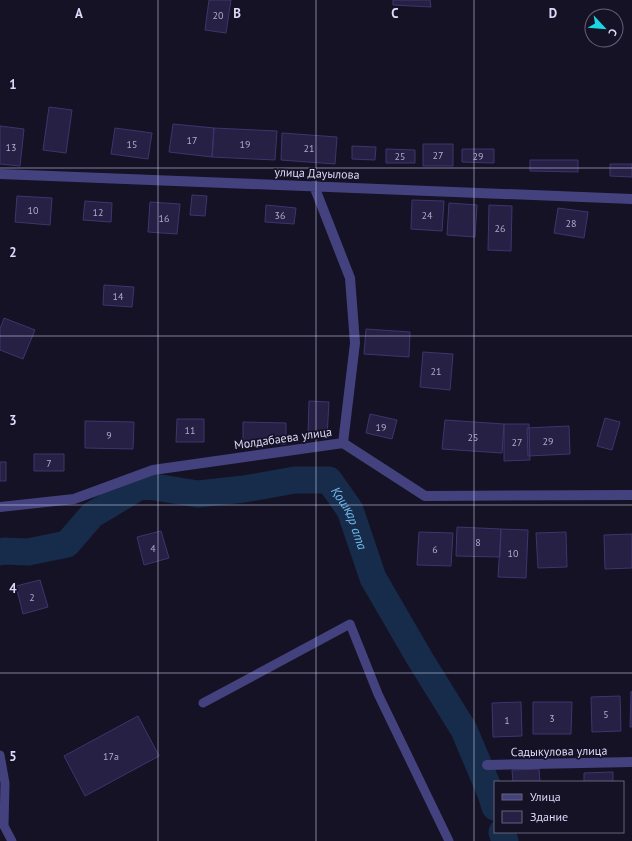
<svg xmlns="http://www.w3.org/2000/svg" width="632" height="841" viewBox="0 0 632 841" font-family="'PT Sans',sans-serif">
<style>
.lines{fill:none;stroke-linecap:round;stroke-linejoin:round}
.river{stroke:#162c4a;stroke-width:27}
.building{fill:#262044;stroke:#3e356d}
.lane{stroke:#43427e;stroke-width:9}
.street{stroke:#43427e;stroke-width:10}
.grid{fill:none;stroke:#dddafb;stroke-width:1;stroke-opacity:0.55}
.labels{text-anchor:middle;dominant-baseline:central;stroke-width:3.5;stroke-linejoin:round;paint-order:stroke}
.number-label{font-size:10px;fill:#afaccd}
.street-label{font-size:12px;fill:#dddafb;stroke:#151225}
.water-label{font-size:13px;font-style:italic;fill:#73b9ef;stroke:#151225}
.grid-label{font-size:13px;text-anchor:middle;font-weight:bold;fill:#dddafb;stroke:#151225;stroke-width:3.5;stroke-linejoin:round;paint-order:stroke}
</style>
<rect width="100%" height="100%" fill="#151225"/>
<g class="lines">
<!-- river -->
<g class="river">
<path id="s1" d="M0,552L4,551L28,552L67,544L92,515L142,485L198,494L244,489L295,480H329L350,510L373,578L420,659L464,730L491,794L495,807"/>
<path d="M502,832L505,841"/>
</g>
</g>
<!-- building -->
<path class="building" d="M209,0H231L226,33L205,30Z
M393,0H430L431,7L393,5Z
M49,107L72,110L66,153L43,150Z
M173,124L214,128L212,157L169,152Z
M0,126L24,129L20,166L0,164Z
M115,128L152,133L148,159L111,154Z
M214,128L277,131L275,160L212,157Z
M282,133L337,137L335,164L281,160Z
M423,144H453V166H423Z
M352,146L376,147L375,160L352,159Z
M386,149L415,150V163H386Z
M462,149H494V163L462,162Z
M530,160H578V172L530,171Z
M610,164H632V177L610,176Z
M192,195L207,196L205,216L190,215Z
M17,196L52,198L50,225L15,222Z
M412,200L444,201L442,231L411,229Z
M85,201L112,203L111,222L83,220Z
M150,202L180,204L177,234L148,232Z
M449,203L477,205L475,237L447,235Z
M266,205L296,208L294,224L265,222Z
M489,205L512,206L511,251L488,250Z
M558,208L588,212L584,238L554,233Z
M104,285L134,287L132,307L103,305Z
M4,318L35,330L23,359L0,350V329Z
M366,329L410,332L409,357L364,354Z
M423,352L453,354L450,390L420,387Z
M309,401L329,402L327,436L308,435Z
M370,414L397,420L392,439L366,433Z
M605,418L620,422L612,450L597,446Z
M177,419H204V442H176Z
M445,420L504,424L502,453L442,449Z
M85,421L134,422L133,449L85,448Z
M243,422L286,423V444H243Z
M504,424H529L530,460L504,461Z
M569,426L570,454L528,456L527,428Z
M34,454H64V471H34Z
M0,462H6V481H0Z
M457,527L501,529L500,557L456,556Z
M501,529L528,530L526,578L498,577Z
M161,531L169,558L144,565L137,537Z
M419,532L453,533L451,566L417,565Z
M566,532L567,567L538,568L536,533Z
M632,534V568L605,569L604,535Z
M40,580L48,607L23,614L16,586Z
M631,691L632,692V727H630Z
M620,696L621,731L592,732L591,697Z
M521,702L522,736L493,737L492,703Z
M533,702H572L571,734H533Z
M138,716L159,756L85,796L64,756Z
M539,769L540,782H513L512,770Z
M613,772V782H584V773Z"/>
<g class="lines">
<!-- lane -->
<path class="lane" d="M203,703L350,624L378,694L449,841
M0,755L5,783L4,826L12,841"/>
<!-- street -->
<path class="street" d="M0,174L632,199
M314,186L350,278L355,343L343,443
M0,507L74,499L153,470L343,443L425,496L632,495
M487,765L632,762"/>
</g>
<!-- grid -->
<path class="grid" d="M158,0V841M316,0V841M474,0V841M0,168H632M0,336H632M0,505H632M0,673H632"/>
<g class="labels">
<!-- number labels -->
<g class="number-label">
<text x="218" y="15">20</text>
<text x="192" y="140">17</text>
<text x="132" y="144">15</text>
<text x="245" y="144">19</text>
<text x="11" y="147">13</text>
<text x="309" y="148">21</text>
<text x="438" y="155">27</text>
<text x="400" y="156">25</text>
<text x="478" y="156">29</text>
<text x="33" y="210">10</text>
<text x="98" y="212">12</text>
<text x="280" y="215">36</text>
<text x="427" y="215">24</text>
<text x="164" y="218">16</text>
<text x="571" y="223">28</text>
<text x="500" y="228">26</text>
<text x="118" y="296">14</text>
<text x="436" y="371">21</text>
<text x="381" y="427">19</text>
<text x="190" y="430">11</text>
<text x="109" y="435">9</text>
<text x="473" y="437">25</text>
<text x="548" y="441">29</text>
<text x="517" y="442">27</text>
<text x="49" y="463">7</text>
<text x="478" y="542">8</text>
<text x="153" y="548">4</text>
<text x="435" y="549">6</text>
<text x="513" y="553">10</text>
<text x="32" y="597">2</text>
<text x="606" y="714">5</text>
<text x="552" y="718">3</text>
<text x="507" y="720">1</text>
<text x="111" y="756">17а</text>
</g>
<!-- street labels -->
<g class="street-label">
<text transform="translate(317 173) rotate(2)">улица Дауылова</text>
<text transform="translate(283 438) rotate(-8)">Молдабаева улица</text>
<text transform="translate(559 751) rotate(-1)">Садыкулова улица</text>
</g>
<!-- water labels -->
<g class="water-label">
<text stroke="none"><textPath href="#s1" startOffset="397">Қошқар ата</textPath></text>
</g>
</g>
<g class="grid-label">
<text x="79" y="18">A</text>
<text x="237" y="18">B</text>
<text x="395" y="18">C</text>
<text x="553" y="18">D</text>
<text x="13" y="89">1</text>
<text x="13" y="257">2</text>
<text x="13" y="425">3</text>
<text x="13" y="593">4</text>
<text x="13" y="761">5</text>
</g>
<!-- legend -->
<rect x="494" y="781" width="130" height="52" fill="#151225" stroke="#65627b"/>
<rect x="502" y="794" width="20" height="6" fill="#43427e" stroke="#65627b"/>
<text x="530" y="801" font-size="12" fill="#dddafb">Улица</text>
<rect x="502" y="811" width="20" height="12" fill="#262044" stroke="#65627b"/>
<text x="530" y="821" font-size="12" fill="#dddafb">Здание</text>
<!-- north arrow -->
<g transform="translate(604 28) rotate(116)"><circle r="19" fill="#151225" stroke="#65627b"/>
<path d="M0-3L7 15L0 10L-7 15Z" fill="#1bd7e5"/>
<text y="-6" font-size="11" font-weight="bold" text-anchor="middle" fill="#dddafb">С</text>
</g>
</svg>
